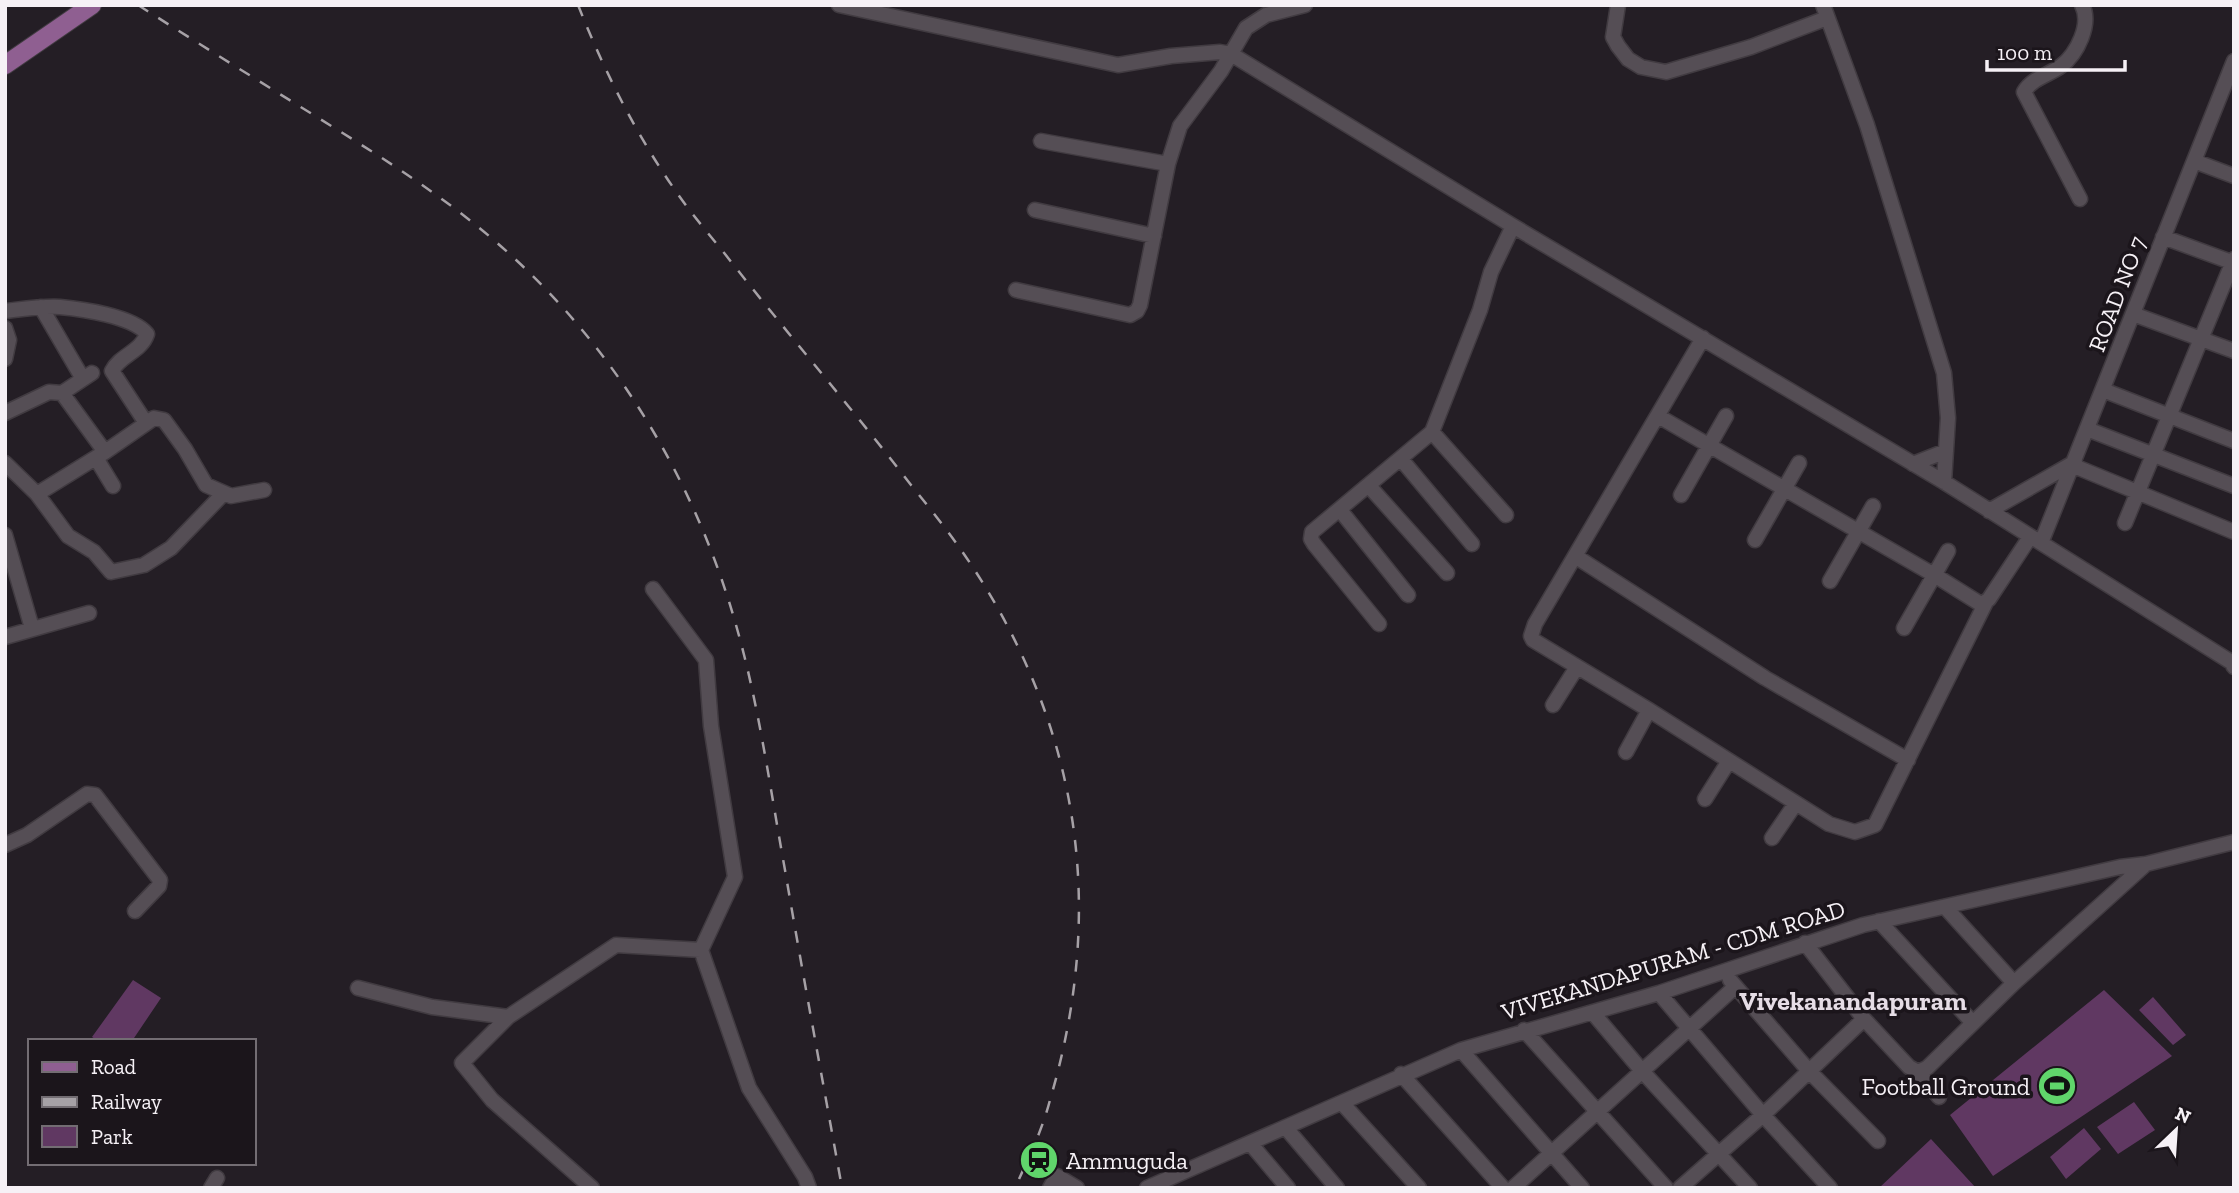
<svg xmlns="http://www.w3.org/2000/svg" width="2239" height="1193" viewBox="0 0 2239 1193" font-family="'Zilla Slab',serif">
<style>
.green{fill:#603862}
.lines{fill:none;stroke-linecap:round;stroke-linejoin:round}
.minor-casing{stroke:#413b41;stroke-width:17}
.major-casing{stroke:#413b41;stroke-width:20}
.minor{stroke:#554e55;stroke-width:14}
.major{stroke:#8f5f91;stroke-width:18}
.rail{stroke:#a6a1a6;stroke-width:2.5;stroke-dasharray:12 12;stroke-linecap:butt}
.labels{text-anchor:middle;dominant-baseline:central;stroke-width:7;stroke-linejoin:round;paint-order:stroke}
.street-label{font-size:24px;fill:#f6f1f6;stroke:#1b151b}
.poi-label{font-size:24px;fill:#f6f1f6;stroke:#1b151b;text-anchor:end}
.neighbourhood-label{font-size:26px;font-weight:bold;fill:#e6dde6;stroke:#1b151b}
</style>
<rect width="100%" height="100%" fill="#241e25"/>
<!-- green -->
<path class="green" d="M133,980L161,998L132,1041H98L92,1037Z
M2104,990L2172,1056L1993,1176L1950,1115Z
M2153,997L2186,1035L2173,1045L2139,1010Z
M2134,1102L2155,1130L2118,1154L2097,1127Z
M2084,1128L2101,1149L2066,1179L2050,1157Z
M1931,1139L1976,1188H1879Z"/>
<g class="lines">
<!-- minor casing -->
<g class="minor-casing">
<path id="minor" d="M839,5L1118,65L1171,56L1220,52L1231,54L1513,226L1944,482L2231,662L2234,667
M1618,5L1613,37L1618,46L1628,59L1641,67L1666,72L1751,47L1827,18
M1823,5L1867,125L1944,373L1948,418L1944,482
M1041,141L1168,164
M2194,161L2234,176
M2080,199L2024,92C2032,78 2049,75 2061,66C2077,54 2092,24 2082,5
M1035,210L1154,236
M2163,237L2234,263
M1016,290L1130,315L1137,311L1140,305L1168,164L1180,126L1221,71L1246,28L1266,15L1305,5
M41,307L83,379
M5,311C23,309 42,306 60,307C81,309 133,316 147,334C141,352 120,355 112,371L146,423
M2133,314L2234,351
M5,328L9,340L5,359
M1703,338L1535,624L1531,636L1533,640L1649,710L1829,824L1855,832L1875,825L1986,602
M2103,390L2234,441
M62,393L92,373
M5,413L49,392L62,393L105,452
M1658,416L1936,576L1979,603H1984L1989,599L2030,537
M2087,429L2234,486
M1432,432L1506,515
M96,458L113,486
M1401,459L1472,544
M5,463L37,494L68,536L94,552L111,572L144,565L171,548L223,494
M1913,464L1946,451
M2074,466L2234,532
M1369,486L1447,573
M37,494L105,452L154,418L164,420L185,449L206,485L231,496L264,490
M1681,495L1726,416
M1340,510L1408,595
M1989,511L2075,462
M2125,523L2234,259
M5,535L32,628
M1755,540L1799,463
M2041,543L2234,61
M1575,556L1765,678L1908,760
M1830,581L1873,506
M653,589L706,660L711,726L735,877L701,950L749,1088L805,1177L809,1188
M1379,624L1314,544L1311,539L1312,532L1432,432L1480,310L1491,272L1513,226
M1904,628L1948,551
M5,637L89,613
M1553,705L1577,667
M1626,752L1649,710
M1705,799L1729,761
M1772,838L1796,803
M5,845L27,835L87,794L95,795L160,880L159,886L135,911
M1946,908L2014,983
M1879,921L1973,1023
M1805,943L1864,1019L1909,1067L1918,1072L1939,1097
M1730,980L1809,1071L1878,1141
M358,988L432,1007L508,1017L616,945L701,950
M1659,993L1763,1115L1830,1188
M1593,1013L1642,1071L1750,1188
M508,1017L462,1063L492,1100L592,1188
M1524,1030L1666,1188
M1461,1050L1582,1188
M1918,1072L1927,1068L2014,983L2146,864
M1401,1074L1503,1188
M1342,1103L1419,1188
M1286,1128L1337,1188
M1250,1143L1288,1188
M211,1188L217,1178
M1050,1188L1057,1176L1077,1188
M1147,1188L1461,1050L1659,993L1863,925L2120,867L2146,864L2234,842
M1513,1188L1735,987
M1680,1188L1763,1115L1864,1019"/>
</g>
<!-- major casing -->
<g class="major-casing">
<path id="major" d="M5,65L92,5"/>
</g>
<!-- minor -->
<use href="#minor" class="minor"/>
<!-- major -->
<use href="#major" class="major"/>
<!-- rail -->
<path class="rail" d="M138,5C196,42 254,78 312,114C383,158 454,202 515,259C621,357 697,487 736,625C759,705 770,788 785,870C803,976 823,1082 842,1188
M578,5C604,70 635,133 675,190C690,212 708,233 725,254C786,332 851,407 911,485C932,511 953,537 972,566C1081,732 1106,910 1050,1100C1042,1131 1028,1159 1015,1188"/>
</g>
<!-- icons -->
<defs>
<g id="stadium-disc" transform="scale(2.0125)"><circle r="9.5" fill="#60d56b" stroke="#1b151b"/><path d="M0-5a6.5 5 0 1 0 0 10a6.5 5 0 1 0 0-10ZM-3.5-1.8h7v3.6h-7Z" fill="#111"/></g>
<g id="station-disc" transform="scale(2.0125)"><circle r="9.5" fill="#60d56b" stroke="#1b151b"/><path d="M-3-6H3Q5-6 5-4V2Q5 4 3 4L4.5 6H3L1.5 4h-3L-3 6H-4.5L-3 4Q-5 4-5 2V-4Q-5-6-3-6ZM-3.5-4v3h7v-3ZM-3.5 1v1.5H-2V1ZM2 1v1.5H3.5V1Z" fill="#111"/></g>
</defs>
<g fill-rule="evenodd">
<use href="#stadium-disc" x="2057" y="1086"/>
<use href="#station-disc" x="1039" y="1160"/>
</g>
<g class="labels">
<!-- street labels -->
<g class="street-label">
<text transform="translate(2117 294) rotate(-69)">ROAD NO 7</text>
<text transform="translate(1673 960) rotate(-17)">VIVEKANDAPURAM - CDM ROAD</text>
</g>
<!-- poi labels -->
<g class="poi-label">
<text x="2030" y="1086">Football Ground</text>
<text x="1066" y="1160" text-anchor="start">Ammuguda</text>
</g>
<!-- neighbourhood labels -->
<g class="neighbourhood-label">
<text x="1853" y="1001">Vivekanandapuram</text>
</g>
</g>
<!-- border -->
<rect width="2239" height="1193" fill="none" stroke="#f6f1f6" stroke-width="14"/>
<!-- legend -->
<rect x="28" y="1039" width="228" height="126" fill="#1b151b" stroke="#736d73" stroke-width="2"/>
<rect x="42" y="1062" width="35" height="10" fill="#8f5f91" stroke="#736d73" stroke-width="2"/>
<text x="91" y="1074" font-size="21" fill="#f6f1f6">Road</text>
<rect x="42" y="1097" width="35" height="10" fill="#a6a1a6" stroke="#736d73" stroke-width="2"/>
<text x="91" y="1109" font-size="21" fill="#f6f1f6">Railway</text>
<rect x="42" y="1126" width="35" height="21" fill="#603862" stroke="#736d73" stroke-width="2"/>
<text x="91" y="1144" font-size="21" fill="#f6f1f6">Park</text>
<!-- north arrow -->
<g transform="translate(2176 1130) rotate(25)" stroke="#1b151b" stroke-width="5" paint-order="stroke">
<path d="M0-5L12 26L0 18L-12 26Z" fill="#f6f1f6"/>
<text y="-10" font-size="19" font-weight="bold" text-anchor="middle" fill="#f6f1f6">N</text>
</g>
<!-- scale -->
<path d="M1987 60v10h138v-10" fill="none" stroke="#f6f1f6" stroke-width="3.5"/>
<text x="1997" y="60" font-size="21" fill="#f6f1f6" stroke="#1b151b" stroke-width="5" paint-order="stroke">100 m</text>
</svg>
